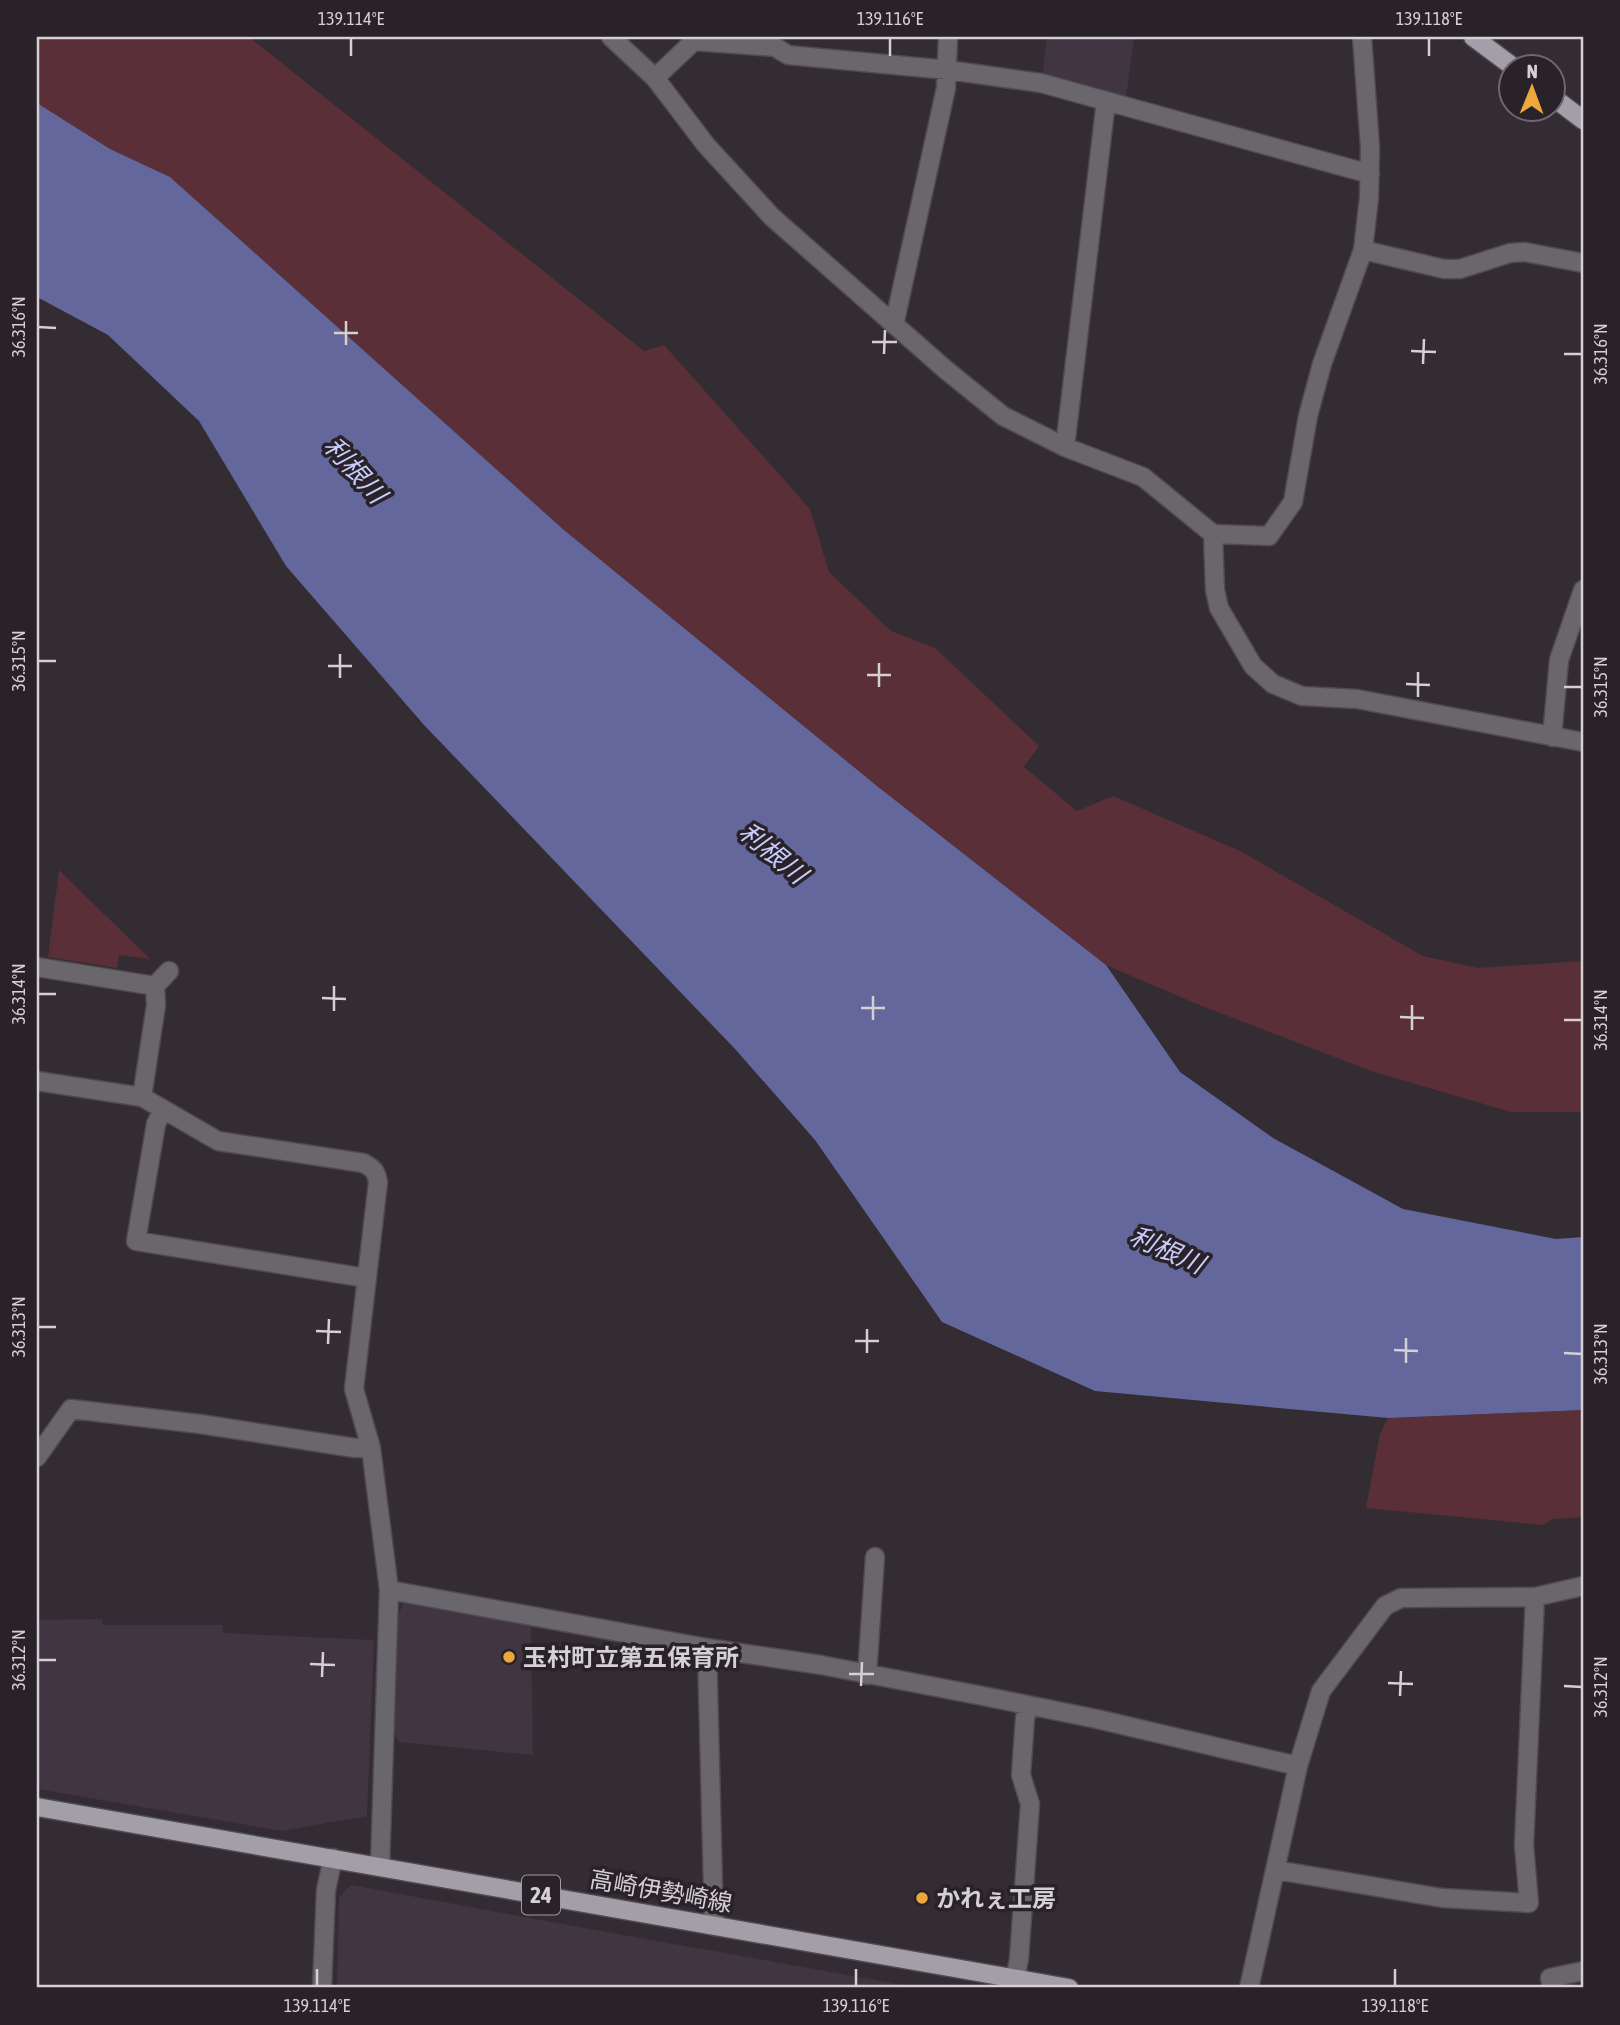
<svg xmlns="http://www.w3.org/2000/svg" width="1620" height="2025" viewBox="0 0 1620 2025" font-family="'Asap Condensed','Noto Sans JP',sans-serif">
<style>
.built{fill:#403540}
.green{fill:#5b2f37}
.water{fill:#64679b}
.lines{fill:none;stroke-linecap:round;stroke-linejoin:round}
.minor-casing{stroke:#504a50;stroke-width:21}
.major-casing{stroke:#504a50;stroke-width:21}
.minor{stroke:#69676c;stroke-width:18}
.major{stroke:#a39fa8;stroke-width:18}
.ticks{fill:none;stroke:#d4d0d4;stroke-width:2.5}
.poi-dot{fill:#eda83b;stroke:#292229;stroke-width:2.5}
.labels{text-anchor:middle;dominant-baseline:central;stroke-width:7;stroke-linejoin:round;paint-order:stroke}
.shield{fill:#292229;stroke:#a19ca1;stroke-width:2}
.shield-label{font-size:23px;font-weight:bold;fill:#d4d0d4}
.poi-label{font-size:24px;font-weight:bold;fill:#d4d0d4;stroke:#292229;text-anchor:start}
.street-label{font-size:24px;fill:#d4d0d4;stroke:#292229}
.water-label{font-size:26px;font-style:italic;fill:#c8ccfc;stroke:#292229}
.neatline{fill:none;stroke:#d4d0d4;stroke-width:2.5}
.ticks-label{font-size:18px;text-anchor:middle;fill:#d4d0d4}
</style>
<rect width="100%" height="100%" fill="#332c33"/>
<!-- built -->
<path class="built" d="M1047,37H1134L1126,98L1042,77Z
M404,1601L531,1623L533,1755L399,1742L393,1730V1629Z
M102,1619L103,1625H222L223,1633L374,1640L367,1816L282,1831L37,1789V1620Z
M351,1885L590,1929L920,1988H337L339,1897Z"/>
<!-- green -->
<path class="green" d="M37,37H249L644,351L664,345L810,509L829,572L891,631L935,648L1039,746L1024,767L1077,811L1113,796L1240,851L1423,956L1478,968L1583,961V1112H1511L1371,1071L1197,1004L1106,965L877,786L564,530L170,177L110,149L37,103Z
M59,870L149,958V959L119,955L117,968L48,957Z
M1583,1410V1517L1552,1519L1543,1525L1366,1508L1380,1434L1388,1418Z"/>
<!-- water -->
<path class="water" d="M37,103L110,149L170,177L564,530L877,786L1106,965L1180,1072L1273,1138L1403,1209L1556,1239L1583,1237V1410L1388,1418L1095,1391L942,1322L815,1140L736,1050L424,725L286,566L199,421L108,335L37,297Z"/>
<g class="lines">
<!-- minor casing -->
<g class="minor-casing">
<path id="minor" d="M611,37L655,78L706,145L772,217L946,370L1003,416L1065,447L1143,477L1213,534L1269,536L1293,502L1308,416L1322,364L1363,250L1369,198L1370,147L1362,37
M694,41L775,47L788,55L948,70L1041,83L1370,174
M655,78L694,41V37
M1363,250L1444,269H1460L1510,253L1525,252L1583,263
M894,325L946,88L948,37
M1065,447L1106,101
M1213,534L1215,590L1219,608L1253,666L1273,684L1302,696L1357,699L1583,742
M1552,737L1559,660L1583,590
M37,967L155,986L156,1005L142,1097
M155,986L169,971
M37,1081L142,1097L218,1141L363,1163C373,1168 376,1171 378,1182L354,1389L371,1448L389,1590L380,1866
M163,1110L156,1124L136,1241L366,1278
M37,1457L71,1409L200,1424L355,1448H371
M389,1590L707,1648L821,1665L983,1696L1097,1719L1298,1766
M707,1648L714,1926
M867,1675L875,1557
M1276,1870L1442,1898L1529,1903L1524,1845L1535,1597
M1015,1979L1019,1959L1030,1804L1021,1775L1025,1718L1029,1706
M322,1988L326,1890L333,1858
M1249,1988L1298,1766L1321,1691L1385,1606L1401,1598L1535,1597L1583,1586
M1552,1988L1550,1978L1583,1971"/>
</g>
<!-- major casing -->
<g class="major-casing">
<path id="major" d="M1473,37L1512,66
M1554,98L1583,120
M37,1807L1069,1988"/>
</g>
<!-- minor -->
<use href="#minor" class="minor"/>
<!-- major -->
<use href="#major" class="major"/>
</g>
<!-- ticks -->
<path class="ticks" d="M351,56V38M890,56V38M1429,56V38M38,327L56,328M334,333H358M872,342H897M346,345V321M1411,351L1436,352M884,354L885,330M1564,354H1582M1423,364L1424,339M38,661H56M328,666H352M867,675H891M340,678V654M1406,684L1430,685M879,687V663M1564,687H1582M1418,697V672M38,994H56M322,998L346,999M861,1008H885M334,1011V986M1400,1017L1424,1018M873,1020V996M1564,1020H1582M1412,1030V1005M38,1327H56M316,1331L341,1332M855,1341H879M328,1344L329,1319M1394,1350L1418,1351M867,1353V1329M1564,1353L1582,1354M1406,1363V1338M38,1660H56M310,1664L335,1665M849,1674H874M322,1677L323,1652M1388,1683L1413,1684M861,1686L862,1662M1564,1686L1582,1687M1400,1696L1401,1671M317,1986V1969M856,1986V1969M1395,1986V1969"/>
<!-- markers -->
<g class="poi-dot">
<circle cx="509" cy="1657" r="7"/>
<circle cx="922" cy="1898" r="7"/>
</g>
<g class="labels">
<!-- shield labels -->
<rect class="shield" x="522" y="1875.5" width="38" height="39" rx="5"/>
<g class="shield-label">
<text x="541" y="1895">24</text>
</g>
<!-- poi labels -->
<g class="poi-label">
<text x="523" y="1657">玉村町立第五保育所</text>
<text x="936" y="1898">かれぇ工房</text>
</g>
<!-- street labels -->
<g class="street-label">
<text transform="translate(661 1891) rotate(10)">高崎伊勢崎線</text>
</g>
<!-- water labels -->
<g class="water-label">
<text transform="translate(355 470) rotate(48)">利根川</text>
<text transform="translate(773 853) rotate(40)">利根川</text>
<text transform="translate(1167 1250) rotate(24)">利根川</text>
</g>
</g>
<!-- border -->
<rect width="1620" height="2025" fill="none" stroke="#292229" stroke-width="77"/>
<!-- north arrow -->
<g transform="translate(1532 88) rotate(1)"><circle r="33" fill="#292229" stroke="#6d686d" stroke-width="2"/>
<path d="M0-5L12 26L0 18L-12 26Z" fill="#eda83b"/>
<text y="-10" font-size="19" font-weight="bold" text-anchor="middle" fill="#d4d0d4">N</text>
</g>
<rect x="38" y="38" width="1544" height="1948" class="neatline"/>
<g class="ticks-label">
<text x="351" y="25">139.114°E</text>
<text x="890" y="25">139.116°E</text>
<text x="1429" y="25">139.118°E</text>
<text transform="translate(19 327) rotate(-90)" y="6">36.316°N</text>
<text transform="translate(1601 354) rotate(-90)" y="6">36.316°N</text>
<text transform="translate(19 661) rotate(-90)" y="6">36.315°N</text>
<text transform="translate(1601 687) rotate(-90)" y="6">36.315°N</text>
<text transform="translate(19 994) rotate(-90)" y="6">36.314°N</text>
<text transform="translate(1601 1020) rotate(-90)" y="6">36.314°N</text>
<text transform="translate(19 1327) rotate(-90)" y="6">36.313°N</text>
<text transform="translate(1601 1354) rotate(-90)" y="6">36.313°N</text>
<text transform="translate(19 1660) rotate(-90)" y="6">36.312°N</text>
<text transform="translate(1601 1687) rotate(-90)" y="6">36.312°N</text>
<text x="317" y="2012">139.114°E</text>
<text x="856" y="2012">139.116°E</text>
<text x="1395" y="2012">139.118°E</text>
</g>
</svg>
